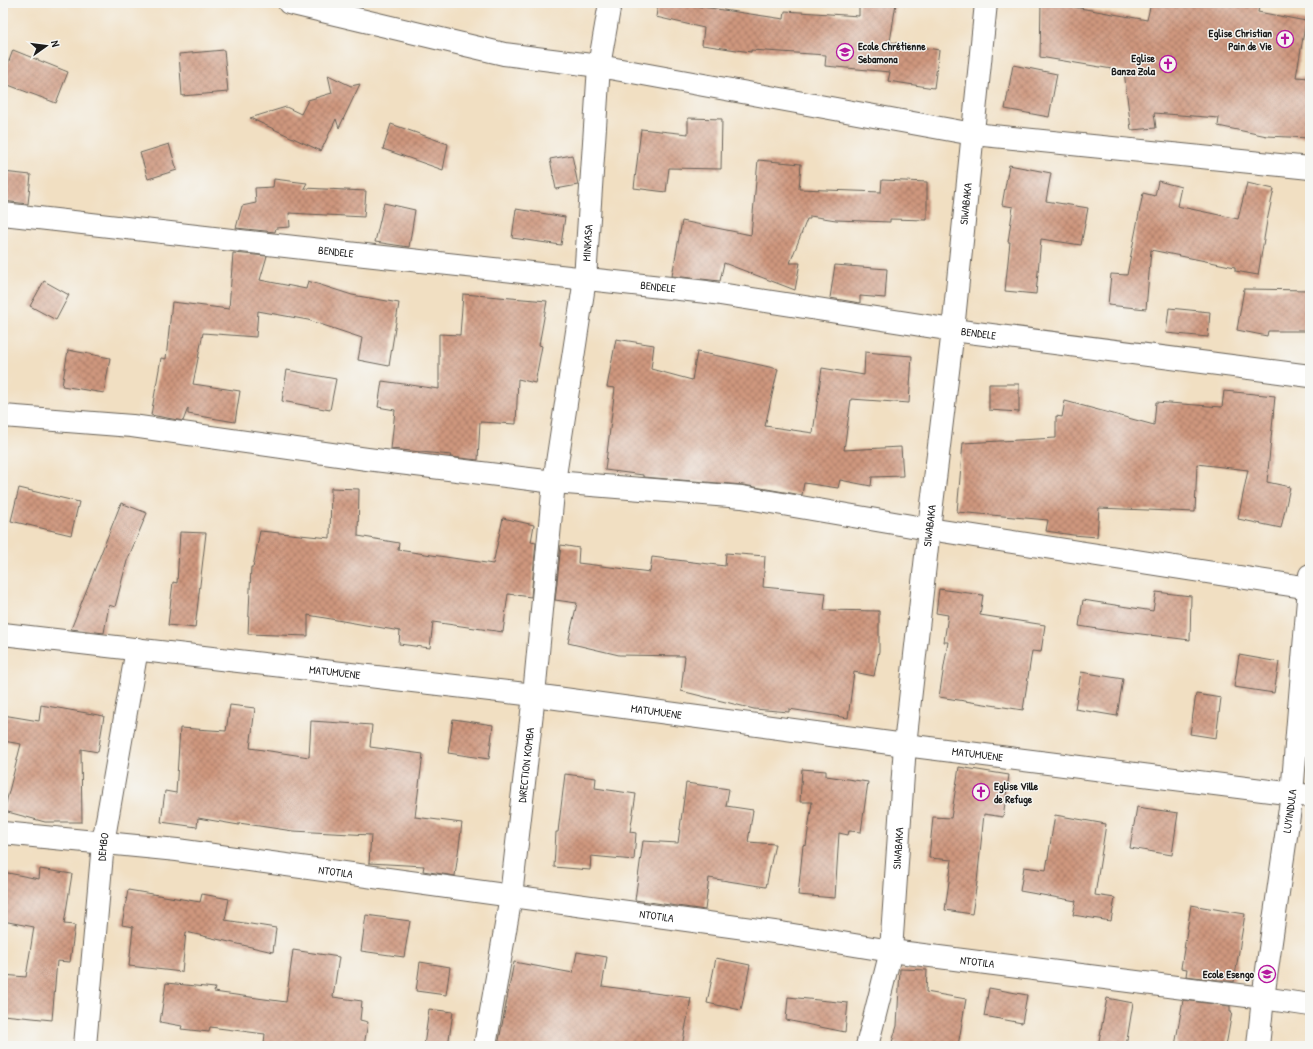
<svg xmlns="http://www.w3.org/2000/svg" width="1313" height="1049" viewBox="0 0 1313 1049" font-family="'Patrick Hand',sans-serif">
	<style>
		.building { fill: url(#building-cross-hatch) }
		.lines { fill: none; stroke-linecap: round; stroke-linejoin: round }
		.minor-casing { stroke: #676056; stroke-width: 24 }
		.minor { stroke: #fff; stroke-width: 22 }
		.labels { text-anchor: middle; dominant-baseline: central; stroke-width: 3; stroke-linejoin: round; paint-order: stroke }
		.poi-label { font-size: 11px; font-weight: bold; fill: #1c1c1c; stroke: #f6f6f2; text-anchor: end }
		.street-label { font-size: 11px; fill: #1c1c1c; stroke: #f6f6f2 }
	</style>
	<defs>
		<pattern id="building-cross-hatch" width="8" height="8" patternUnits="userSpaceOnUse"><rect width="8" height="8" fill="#cf977e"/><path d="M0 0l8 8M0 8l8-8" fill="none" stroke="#a77a66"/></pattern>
	</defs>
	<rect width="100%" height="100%" fill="#f6f6f2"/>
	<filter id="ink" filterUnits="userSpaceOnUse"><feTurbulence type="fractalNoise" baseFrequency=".025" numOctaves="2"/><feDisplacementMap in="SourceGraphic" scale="8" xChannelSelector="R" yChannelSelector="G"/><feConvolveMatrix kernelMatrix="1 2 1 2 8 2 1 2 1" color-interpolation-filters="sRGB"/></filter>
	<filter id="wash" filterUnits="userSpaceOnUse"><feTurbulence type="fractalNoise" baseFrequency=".012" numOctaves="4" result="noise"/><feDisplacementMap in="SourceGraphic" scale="16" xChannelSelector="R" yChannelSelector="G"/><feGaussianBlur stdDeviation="0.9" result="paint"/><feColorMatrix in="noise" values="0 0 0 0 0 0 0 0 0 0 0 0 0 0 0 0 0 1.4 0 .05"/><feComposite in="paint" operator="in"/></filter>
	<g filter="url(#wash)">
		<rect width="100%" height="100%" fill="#f1dfc2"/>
		<g id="blocks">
			<path class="building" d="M658 3H676L784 19 785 11 859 16V3H896L890 42 939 50 934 88 888 81 890 72 825 66 826 55 751 50V52L702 45 704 28 656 17Z
				M1041 3H1074V7L1147 20 1151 3H1260L1258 12 1306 21 1296 77 1310 78V138L1267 136 1218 126 1219 118 1154 113 1156 128 1131 130 1124 71 1040 57Z
				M13 50 68 72 56 103 3 83V77Z
				M224 50 228 92 182 96 179 54Z
				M1013 65 1057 74 1049 117 1005 109Z
				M328 75 351 86 360 84 339 128 336 119 321 151 250 118 286 107 301 114 308 100 332 93Z
				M688 118 722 119 721 169 669 168 666 192 634 188 641 129 688 134Z
				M391 124 448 144 443 170 383 149Z
				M169 144 177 170 148 179 140 153Z
				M572 155 578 185 556 189 550 159Z
				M758 160 801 164 799 189 881 192 882 180 927 182V220L890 219V222L836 220 810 216V219H807L790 263H800L795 290 724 263 720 281 672 276 682 221 751 235Z
				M1009 165 1051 173 1046 201 1088 208 1081 245 1041 239 1036 294 1005 291 1010 242H1008L1013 207 1002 205Z
				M3 172 31 175 28 204 3 201Z
				M274 179 307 183 304 188 366 191 364 217 289 213 290 227 276 228 275 232 236 228 242 206 256 203 255 188 273 187Z
				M1158 181 1181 187 1177 206 1238 219 1247 183 1274 189 1267 221 1258 275 1235 271V267L1151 250 1146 309 1108 305 1111 274 1127 275 1143 193 1155 196Z
				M384 203 415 210 409 247 375 242Z
				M516 209 565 217 561 245 512 238Z
				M233 253 267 256 260 280 306 289 308 281 352 295 399 303 389 366 358 360 362 338 308 320 258 311 256 337 203 333 193 384 240 391 235 422 188 414V408L183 421 151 415 161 358 166 359 172 302 229 309Z
				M835 265 887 269 885 298 860 296V303L830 298Z
				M44 281 69 295 56 320 30 306Z
				M1244 289 1310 290V331H1268L1267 336 1237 330Z
				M463 294 547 301 539 345 542 346 535 383 518 379 516 424 480 422 478 460 450 457 451 455 391 449 395 410 378 407 382 381 439 389V334L460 335Z
				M1169 308 1210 312 1208 337 1166 333Z
				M616 339 654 345 651 369 692 380 697 352 729 358 778 369 765 426 813 433 822 368 864 375 865 352 912 356 909 403 851 399 844 450 901 447 903 476 872 477 871 486 840 480 838 488 804 483 802 495 743 485 643 477V475L605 470 615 388 607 387Z
				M68 350 110 358 104 393 62 386Z
				M287 370 336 379 330 410 282 401Z
				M989 384H1019V412L989 410Z
				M1224 391 1275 396 1267 482 1290 487 1281 528 1238 519 1248 470 1197 464 1195 512 1099 508 1097 537 1073 535 1046 531 1048 520 957 512 963 443 1056 438V416L1062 417 1065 401 1154 425 1156 402 1222 407Z
				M19 488 79 502 71 535 11 521Z
				M331 488 359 489 358 536 399 543 398 550 493 564 503 518 534 525 531 542 536 543 531 597 508 594 503 632 433 622 430 648 399 644 400 631 308 615V636L248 634 251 567H253L260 531 330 538Z
				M121 503 147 513 127 561 115 607 109 605 104 633 71 629Z
				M180 532 206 533 195 628 168 625 173 582 177 583Z
				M561 545 579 548 578 563 650 572 652 557 725 566 726 553 765 556 763 587 826 593 824 610 879 611V651L874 676 854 672 848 718 789 709V712L754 709 681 691 685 656 619 655 568 643 577 603 555 600Z
				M939 589 983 595 980 615 1045 625 1041 652 1032 651 1023 710 939 697 948 642H944L948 615 936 613Z
				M1156 592 1191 596 1190 640 1117 631V632L1079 626 1083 600 1153 611Z
				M1239 655 1279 662 1274 693 1234 687Z
				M1081 672 1123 679 1117 716 1075 709Z
				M1196 694 1221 698 1216 738 1190 734Z
				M41 705 104 716 98 752 81 749 82 822H45L4 811 21 744 3 741V715L39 721Z
				M230 705 255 708 250 748 309 757 311 721 372 725 370 747 423 754 415 817 462 823 455 876 423 871 424 866 369 863 371 835 293 831 239 823V825L198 818 197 827 161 822 165 791 176 793 180 728 226 731Z
				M453 719 493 725 489 759 448 753Z
				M959 767 1009 775 1003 817 984 814 977 882 972 914 945 910 952 860 929 858 933 817 951 818Z
				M802 769 826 771V776L868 782 861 832 849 831 848 835 839 833 835 898 798 895 803 845 806 846 812 802H800Z
				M565 774 596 778 595 788 636 794 630 832 636 833 634 860 591 856 590 870 554 867 556 832H558Z
				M686 783 729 789 726 806 753 810 748 842 775 844 766 887 709 878 705 910 635 900 643 841 678 843Z
				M1137 807 1178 813 1172 855 1130 848Z
				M1055 815 1106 824 1095 895 1115 898 1111 921 1073 915 1076 901 1020 891 1024 867 1046 870Z
				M40 869 72 874 64 924 75 925 70 962 57 961 52 1020 3 1015V975L26 977 34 927 3 921V872L39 879Z
				M128 890 200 902 202 894 229 899 225 920 276 928 273 952 186 932 182 972 129 966 133 927 122 925Z
				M1191 905 1245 914 1234 982 1186 976 1187 969 1181 968Z
				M366 915 410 921 404 957 361 951Z
				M293 950 339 957 333 997 362 1001 360 1020 368 1022 364 1046H286L264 1043 265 1034 210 1027 209 1032 181 1029 182 1026 160 1022 166 983 215 988 214 992 286 1002Z
				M577 952 607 957 602 986 691 998 682 1046H498L514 962 573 973Z
				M716 958 750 965 741 1010 707 1003Z
				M420 962 450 967 446 995 416 991Z
				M900 969 927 970 926 992 966 999 958 1046H909L892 1042 897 1026Z
				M989 988 1027 995 1022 1023 984 1016Z
				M788 997 848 1003 845 1032 786 1020Z
				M1107 998 1133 1003 1126 1046H1098Z
				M1183 1000 1230 1006V1012H1232L1226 1046H1175Z
				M429 1009 453 1012 448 1046H424Z"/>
		</g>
	</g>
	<g filter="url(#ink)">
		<use href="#blocks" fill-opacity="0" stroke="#676056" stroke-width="1"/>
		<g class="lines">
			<g class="minor-casing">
				<g id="minor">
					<path d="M289 3 504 54 599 66 973 134 1310 168"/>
					<path id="s1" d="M3 214 365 255 707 292 953 330 1310 376"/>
					<path d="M3 416 132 426 367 459 554 482 742 497 929 529 1310 588"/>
					<path id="s2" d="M3 634 534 695 905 745 1310 796"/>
					<path id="s3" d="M3 833 177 850 781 933 891 951 1263 998 1310 1005"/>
					<path id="s4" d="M85 1046 103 843 137 649"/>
					<path id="s5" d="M485 1046 511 896 534 695 554 482 585 279 599 66 610 3"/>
					<path id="s6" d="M867 1046 891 951 905 745 929 529 953 330 986 3"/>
					<path id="s7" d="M1258 1046 1263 998 1292 794 1310 575"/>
				</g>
			</g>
			<use href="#minor" class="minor"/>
		</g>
	</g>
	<defs>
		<g id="church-ring" transform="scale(0.9)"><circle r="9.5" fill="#f6f6f2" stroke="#b5179e" stroke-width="1.5"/><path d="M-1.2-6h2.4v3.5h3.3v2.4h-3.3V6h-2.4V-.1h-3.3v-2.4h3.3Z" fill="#b5179e"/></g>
		<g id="school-ring" transform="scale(0.9)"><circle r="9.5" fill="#f6f6f2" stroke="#b5179e" stroke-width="1.5"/><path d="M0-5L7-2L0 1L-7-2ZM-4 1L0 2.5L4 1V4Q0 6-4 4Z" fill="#b5179e"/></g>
	</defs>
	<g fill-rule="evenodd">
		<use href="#church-ring" x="1285" y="39"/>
		<use href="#school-ring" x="845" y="52"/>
		<use href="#church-ring" x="1168" y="64"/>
		<use href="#church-ring" x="981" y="792"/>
		<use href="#school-ring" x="1267" y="974"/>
	</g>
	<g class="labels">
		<g class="poi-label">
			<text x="1272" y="33">Eglise Christian<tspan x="1272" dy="13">Pain de Vie</tspan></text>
			<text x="858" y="46" text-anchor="start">Ecole Chrétienne<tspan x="858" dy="13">Sebamona</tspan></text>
			<text x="1155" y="58">Eglise<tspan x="1155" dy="13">Banza Zola</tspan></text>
			<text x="994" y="786" text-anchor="start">Eglise Ville<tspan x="994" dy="13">de Refuge</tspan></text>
			<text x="1254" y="974">Ecole Esengo</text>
		</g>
		<g class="street-label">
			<text stroke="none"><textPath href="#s6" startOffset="849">SIWABAKA</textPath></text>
			<text stroke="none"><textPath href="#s5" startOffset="810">MINKASA</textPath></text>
			<text stroke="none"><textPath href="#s1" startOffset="335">BENDELE</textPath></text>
			<text stroke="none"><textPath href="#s1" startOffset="659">BENDELE</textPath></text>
			<text stroke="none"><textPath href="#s1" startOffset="983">BENDELE</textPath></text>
			<text stroke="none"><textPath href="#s6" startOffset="525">SIWABAKA</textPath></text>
			<text stroke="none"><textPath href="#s2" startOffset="334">MATUMUENE</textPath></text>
			<text stroke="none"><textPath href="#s2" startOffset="658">MATUMUENE</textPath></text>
			<text stroke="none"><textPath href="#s2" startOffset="982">MATUMUENE</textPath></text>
			<text stroke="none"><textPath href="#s5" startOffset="284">DIRECTION KOMBA</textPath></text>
			<text stroke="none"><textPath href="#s7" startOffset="237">LUYINDULA</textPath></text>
			<text stroke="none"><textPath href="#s4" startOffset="200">DEMBO</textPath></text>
			<text stroke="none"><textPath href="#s6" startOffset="201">SIWABAKA</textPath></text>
			<text stroke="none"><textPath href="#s3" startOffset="335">NTOTILA</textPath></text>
			<text stroke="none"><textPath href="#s3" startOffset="659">NTOTILA</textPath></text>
			<text stroke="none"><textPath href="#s3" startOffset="983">NTOTILA</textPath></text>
		</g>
	</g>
	<rect width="1313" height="1049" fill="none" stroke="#f6f6f2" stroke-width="16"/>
	<g transform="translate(46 46) rotate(76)" stroke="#f6f6f2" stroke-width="3" paint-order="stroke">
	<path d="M0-3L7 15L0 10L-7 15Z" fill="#1c1c1c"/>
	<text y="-6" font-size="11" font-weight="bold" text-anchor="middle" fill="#1c1c1c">N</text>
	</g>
</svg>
